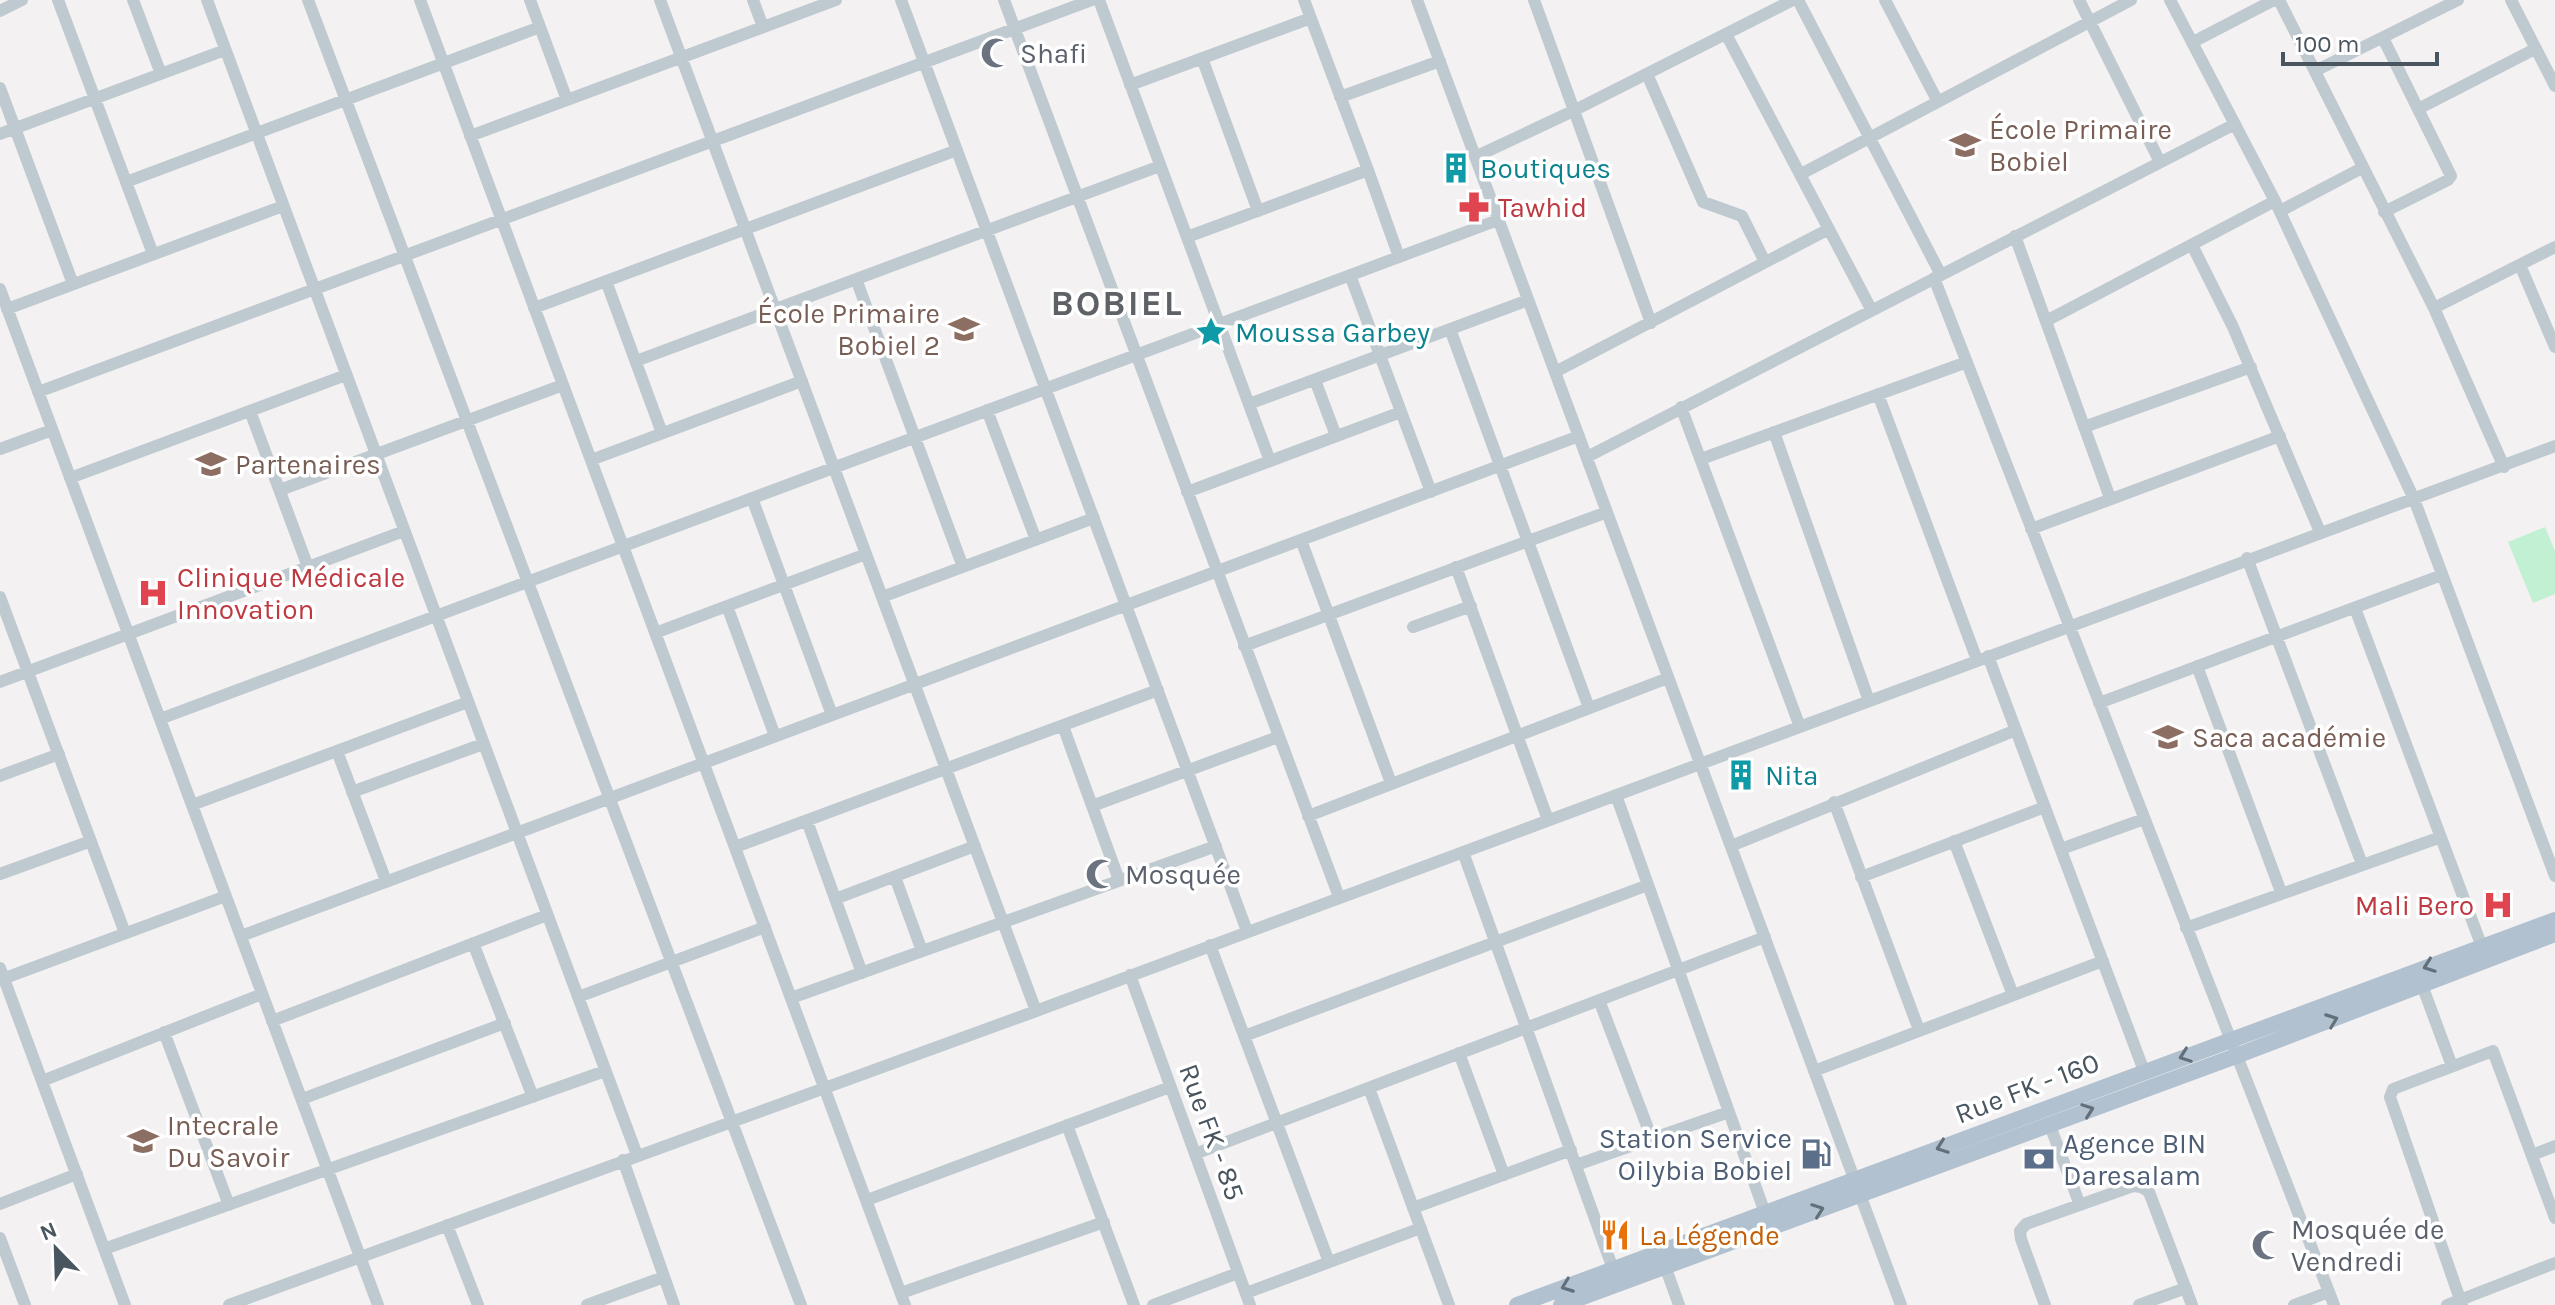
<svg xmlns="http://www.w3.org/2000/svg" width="2555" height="1305" viewBox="0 0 2555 1305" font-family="Karla,sans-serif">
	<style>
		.green { fill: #c1f0d3 }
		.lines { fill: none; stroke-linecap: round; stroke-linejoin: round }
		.minor { stroke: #bfc9d0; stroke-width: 12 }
		.major { stroke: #b1c1cf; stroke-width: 16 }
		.oneway { stroke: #63707b }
		.labels { text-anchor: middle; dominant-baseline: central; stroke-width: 7; stroke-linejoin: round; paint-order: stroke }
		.worship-label { font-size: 28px; fill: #5b616d; stroke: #fff; text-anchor: start }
		.education-label { font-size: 28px; fill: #785e54; stroke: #fff; text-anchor: start }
		.culture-label { font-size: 28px; fill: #0d838f; stroke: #fff; text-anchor: start }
		.health-label { font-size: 28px; fill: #be3a42; stroke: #fff; text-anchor: start }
		.street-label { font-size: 28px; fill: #49555f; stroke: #fff }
		.service-label { font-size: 28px; fill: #4e5e75; stroke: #fff; text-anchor: end }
		.food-label { font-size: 28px; fill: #c56008; stroke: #fff; text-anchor: start }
		.district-label { font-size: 36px; font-weight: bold; letter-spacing: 2px; fill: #5e6166; stroke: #fff }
	</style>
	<rect width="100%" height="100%" fill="#f3f1f1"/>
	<path class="green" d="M2545 527 2555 551V594L2533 603 2508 542Z"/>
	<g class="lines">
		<path class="minor" d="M58 0 153 254
			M133 0 161 74
			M207 0 637 1155
			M308 0 801 1305
			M420 0 905 1305
			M530 0 567 100
			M660 0 1036 1011
			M753 0 763 27
			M901 0 1247 931
			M1004 0 1339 897
			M1099 0 1270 461
			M1417 0 1901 1305
			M1534 0 1651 323
			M1798 0 1941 275
			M1885 0 1938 102
			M2079 0 2160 162
			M2170 0 2275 201 2414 499 2555 876
			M2279 0 2434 308 2504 467
			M2511 0 2555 86
			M0 11 22 0
			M1726 34 1871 309
			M2383 38 2451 176 2448 180 2384 212
			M2193 42 2274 0
			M1202 58 1258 211
			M2315 71 2458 0
			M1647 74 1703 202 1742 216 1765 262
			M1130 85 1311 18
			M0 88 73 284
			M1340 97 1440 61
			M2418 109 2535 49
			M0 134 225 50
			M470 136 836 0
			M1475 157 1573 111 1793 0
			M1368 170 1399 257
			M1801 174 2131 0
			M126 182 540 27
			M2280 211 2362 168
			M2015 236 2110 498
			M1187 237 1368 170 1304 0
			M2192 245 2233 327 2320 532
			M2520 265 2555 347
			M1350 275 1431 492
			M1934 278 2334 1305
			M856 279 963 567
			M606 281 662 433
			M0 289 378 1305
			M534 308 957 150
			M2434 308 2555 247
			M7 309 283 206
			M2046 321 2275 201
			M1450 329 1589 708
			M636 361 1160 166
			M1555 372 1829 229
			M1315 380 1336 436
			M38 392 1092 0
			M1878 394 1977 660
			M1249 404 1528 300
			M1681 407 1800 727
			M987 410 1036 540
			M250 411 308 567
			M2084 427 2251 367
			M1774 432 1869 701
			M0 449 52 430
			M1587 457 2235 124
			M1701 459 1967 362
			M591 460 802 381
			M70 478 346 375
			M280 490 563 385
			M1187 492 1401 412
			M752 498 832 715
			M2031 529 2280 436
			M1301 540 1391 783
			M2247 558 2362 864
			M1456 567 1548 820
			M0 597 125 933
			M882 597 1094 518
			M727 606 775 736
			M2355 608 2482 947
			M1413 627 1471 606
			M655 633 866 554
			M1244 646 1607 512
			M1988 656 2144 1071
			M2197 666 2281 892
			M0 682 404 531
			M2099 703 2442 575
			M160 719 1498 220
			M1063 726 1119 880
			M337 751 386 881
			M0 776 59 754
			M352 792 483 744
			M1616 795 1765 1213
			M1834 802 1919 1030
			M192 805 468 702
			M1092 806 1278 737
			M1308 816 1668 678
			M807 821 862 973
			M1954 841 2013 995
			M1731 846 2016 730
			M735 847 1158 690
			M2061 849 2144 819
			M1463 852 1613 1269
			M0 874 91 841
			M895 877 922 951
			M1861 877 2045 807
			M835 899 975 846
			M2186 928 2441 837
			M241 936 1579 436
			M473 943 533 1097
			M1210 945 1329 1262
			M0 968 125 1305
			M1130 975 1250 1305
			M0 980 226 896
			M2422 985 2452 1066
			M578 997 765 927
			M791 998 1216 846
			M1599 1000 1652 1139
			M272 1021 547 915
			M164 1032 229 1205
			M1244 1036 1648 885
			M1459 1053 1504 1175
			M1814 1071 2103 961
			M42 1081 262 994
			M1369 1088 1449 1305
			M302 1099 505 1023
			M2049 1123 2080 1205
			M1067 1125 1134 1305
			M1195 1154 1765 937
			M2532 1155 2555 1146
			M623 1160 674 1305
			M1576 1165 1729 1112
			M867 1200 1170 1087
			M0 1204 77 1174
			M1413 1208 1571 1150
			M447 1225 478 1305
			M0 1238 25 1305
			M104 1249 605 1071
			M1665 1266 1679 1305
			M901 1293 1104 1222
			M1246 1293 1421 1228
			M229 1305 1036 1011 2555 446
			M587 1305 664 1277
			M1153 1305 1238 1273
			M2045 1305 2021 1239 2020 1231 2026 1224 2133 1186 2141 1187 2149 1192 2192 1305
			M2139 1305 2186 1288
			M2294 1305 2329 1292
			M2447 1305 2555 1263
			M2462 1305 2390 1097 2393 1089 2493 1051 2555 1218"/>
		<path class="major" d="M1517 1305 2555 920
			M1561 1305 2236 1056 2555 934"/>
	</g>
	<defs><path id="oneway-chevron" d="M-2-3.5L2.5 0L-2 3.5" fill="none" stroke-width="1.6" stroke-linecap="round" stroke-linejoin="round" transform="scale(2)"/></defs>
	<g class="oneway">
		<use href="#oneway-chevron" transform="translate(2429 966) rotate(160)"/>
		<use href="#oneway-chevron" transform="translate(2332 1020) rotate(-21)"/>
		<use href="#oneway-chevron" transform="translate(2185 1056) rotate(160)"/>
		<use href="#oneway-chevron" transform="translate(2088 1110) rotate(-20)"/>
		<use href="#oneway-chevron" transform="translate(1942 1147) rotate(160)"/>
		<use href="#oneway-chevron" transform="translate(1818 1210) rotate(-20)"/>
		<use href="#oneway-chevron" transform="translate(1567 1286) rotate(159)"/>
	</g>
	<defs>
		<g id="mosque-bare" transform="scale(2.4)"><path d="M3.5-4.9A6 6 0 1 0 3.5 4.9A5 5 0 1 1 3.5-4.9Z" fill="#6b7280" stroke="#fff" stroke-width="2.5" paint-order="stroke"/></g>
		<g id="school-bare" transform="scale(2.4)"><path d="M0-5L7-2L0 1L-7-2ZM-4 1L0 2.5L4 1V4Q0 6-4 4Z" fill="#8d6e63" stroke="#fff" stroke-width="2.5" paint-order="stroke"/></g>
		<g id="building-bare" transform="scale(2.4)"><path d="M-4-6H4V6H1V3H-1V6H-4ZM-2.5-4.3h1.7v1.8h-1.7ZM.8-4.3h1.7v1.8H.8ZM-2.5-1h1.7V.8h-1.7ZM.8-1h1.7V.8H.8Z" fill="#0f9aa8" stroke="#fff" stroke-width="2.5" paint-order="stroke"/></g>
		<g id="pharmacy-bare" transform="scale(2.4)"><path d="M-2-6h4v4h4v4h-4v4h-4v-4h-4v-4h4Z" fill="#e0444e" stroke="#fff" stroke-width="2.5" paint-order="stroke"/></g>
		<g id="sight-bare" transform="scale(2.4)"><path d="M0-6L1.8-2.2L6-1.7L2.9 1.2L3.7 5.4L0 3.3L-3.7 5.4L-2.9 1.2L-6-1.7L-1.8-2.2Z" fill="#0f9aa8" stroke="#fff" stroke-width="2.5" paint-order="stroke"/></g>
		<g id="hospital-bare" transform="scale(2.4)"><path d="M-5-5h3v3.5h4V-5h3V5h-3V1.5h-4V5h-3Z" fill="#e0444e" stroke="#fff" stroke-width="2.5" paint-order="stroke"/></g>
		<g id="fuel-bare" transform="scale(2.4)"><path d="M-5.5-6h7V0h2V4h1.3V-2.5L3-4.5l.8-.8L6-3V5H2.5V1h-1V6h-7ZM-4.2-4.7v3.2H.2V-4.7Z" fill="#5c6f8a" stroke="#fff" stroke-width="2.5" paint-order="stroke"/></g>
		<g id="bank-bare" transform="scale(2.4)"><path d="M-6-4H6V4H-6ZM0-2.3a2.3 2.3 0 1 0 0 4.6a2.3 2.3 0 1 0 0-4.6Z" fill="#5c6f8a" stroke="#fff" stroke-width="2.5" paint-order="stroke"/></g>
		<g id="restaurant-bare" transform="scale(2.4)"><path d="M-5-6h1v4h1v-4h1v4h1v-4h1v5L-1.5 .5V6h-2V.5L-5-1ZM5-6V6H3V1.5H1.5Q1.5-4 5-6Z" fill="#e8710a" stroke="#fff" stroke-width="2.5" paint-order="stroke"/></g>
	</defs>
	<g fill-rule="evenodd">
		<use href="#mosque-bare" x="996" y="53"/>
		<use href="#school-bare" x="1965" y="145"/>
		<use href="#building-bare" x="1456" y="168"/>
		<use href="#pharmacy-bare" x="1474" y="207"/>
		<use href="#school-bare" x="964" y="329"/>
		<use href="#sight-bare" x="1211" y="332"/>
		<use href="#school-bare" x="211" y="464"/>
		<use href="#hospital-bare" x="153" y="593"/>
		<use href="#school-bare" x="2168" y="737"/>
		<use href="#building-bare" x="1741" y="775"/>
		<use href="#mosque-bare" x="1101" y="874"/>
		<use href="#hospital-bare" x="2498" y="905"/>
		<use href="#school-bare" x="143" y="1141"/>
		<use href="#fuel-bare" x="1816" y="1154"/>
		<use href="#bank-bare" x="2039" y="1159"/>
		<use href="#restaurant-bare" x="1615" y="1235"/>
		<use href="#mosque-bare" x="2267" y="1245"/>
	</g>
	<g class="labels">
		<g class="worship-label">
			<text x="1020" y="53">Shafi</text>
			<text x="1125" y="874">Mosquée</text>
			<text x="2291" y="1229">Mosquée de<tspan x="2291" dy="32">Vendredi</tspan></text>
		</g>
		<g class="education-label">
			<text x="1989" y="129">École Primaire<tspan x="1989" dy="32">Bobiel</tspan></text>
			<text x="940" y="313" text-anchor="end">École Primaire<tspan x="940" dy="32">Bobiel 2</tspan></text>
			<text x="235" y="464">Partenaires</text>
			<text x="2192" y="737">Saca académie</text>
			<text x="167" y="1125">Intecrale<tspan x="167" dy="32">Du Savoir</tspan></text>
		</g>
		<g class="culture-label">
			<text x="1480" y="168">Boutiques</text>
			<text x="1235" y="332">Moussa Garbey</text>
			<text x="1765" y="775">Nita</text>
		</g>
		<g class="health-label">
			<text x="1498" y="207">Tawhid</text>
			<text x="177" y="577">Clinique Médicale<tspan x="177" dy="32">Innovation</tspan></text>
			<text x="2474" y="905" text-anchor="end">Mali Bero</text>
		</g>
		<g class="street-label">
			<text transform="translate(2027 1088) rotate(-21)">Rue FK - 160</text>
			<text transform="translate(1212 1132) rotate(70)">Rue FK - 85</text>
		</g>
		<g class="service-label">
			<text x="1792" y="1138">Station Service<tspan x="1792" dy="32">Oilybia Bobiel</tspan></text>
			<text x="2063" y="1143" text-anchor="start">Agence BIN<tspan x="2063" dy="32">Daresalam</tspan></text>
		</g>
		<g class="food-label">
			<text x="1639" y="1235">La Légende</text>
		</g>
		<g class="district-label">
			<text x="1117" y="303">BOBIEL</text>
		</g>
	</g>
	<g transform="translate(56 1249) rotate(337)" stroke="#ffffff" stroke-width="6" paint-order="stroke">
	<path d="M0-6L14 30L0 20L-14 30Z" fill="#49555f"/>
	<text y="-12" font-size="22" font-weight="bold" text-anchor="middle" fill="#49555f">N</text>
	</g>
	<path d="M2283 52v12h154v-12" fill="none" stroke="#49555f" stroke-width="4"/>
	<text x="2295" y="52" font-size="24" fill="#49555f" stroke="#ffffff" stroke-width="6" paint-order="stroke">100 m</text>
</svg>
